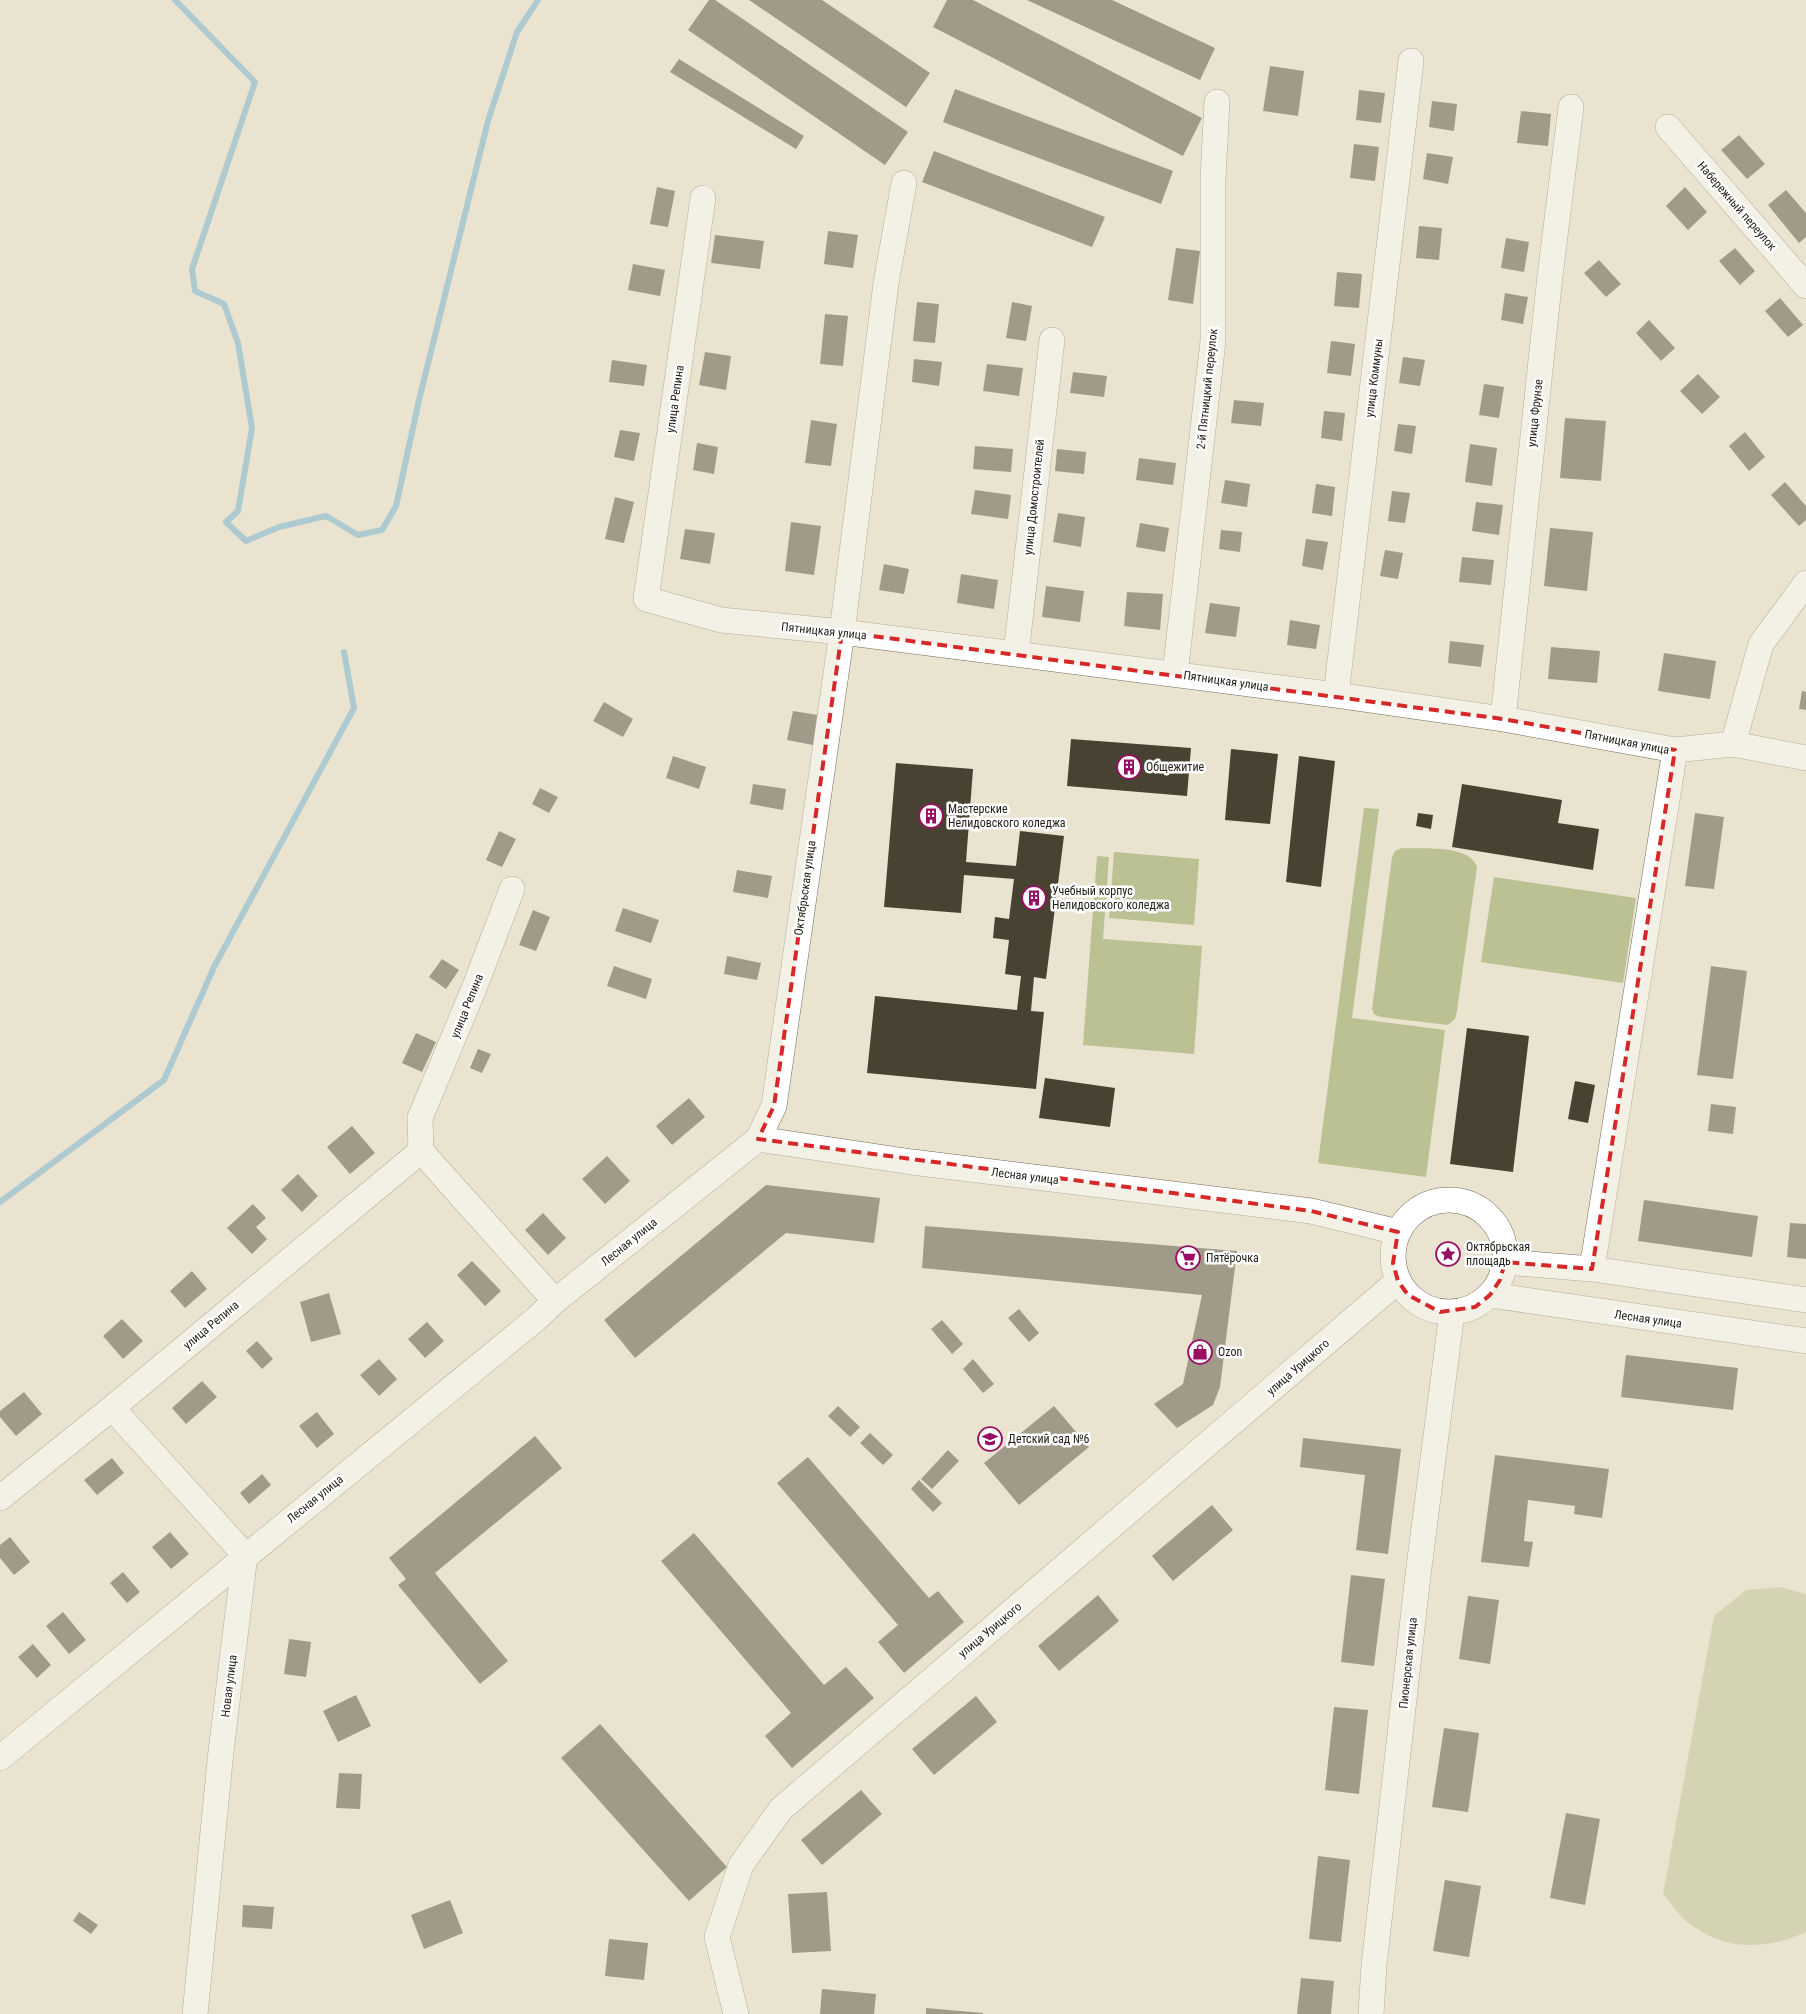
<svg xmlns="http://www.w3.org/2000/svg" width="1806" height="2014" viewBox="0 0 1806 2014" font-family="'Roboto Condensed',sans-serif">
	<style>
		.green { fill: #bbc193 }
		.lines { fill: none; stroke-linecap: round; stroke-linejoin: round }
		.stream { stroke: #64aad1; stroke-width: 6 }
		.building { fill: #484232 }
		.minor-casing { stroke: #726b5a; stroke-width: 26 }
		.minor { stroke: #fff; stroke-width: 25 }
		.marked { fill: none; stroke: #d62828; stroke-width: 4; stroke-dasharray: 10 6; stroke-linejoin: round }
		.labels { text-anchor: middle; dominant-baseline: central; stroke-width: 5; stroke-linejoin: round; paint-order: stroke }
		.street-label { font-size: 12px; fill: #201d16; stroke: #fff }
		.poi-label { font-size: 12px; fill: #201d16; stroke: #fff; text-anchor: start }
	</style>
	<rect width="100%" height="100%" fill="#eae3cf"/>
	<path class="green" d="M1364 808 1379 809 1352 1018 1445 1030 1426 1177 1318 1163Z
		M1402 848C1423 849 1470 844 1477 867L1457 1011 1455 1019 1448 1025 1380 1017 1374 1014 1372 1009 1392 857 1395 851Z
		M1114 852 1199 859 1194 925 1109 918Z
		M1097 856 1109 857 1103 939 1202 946 1194 1054 1083 1045Z
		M1494 877 1636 898 1623 983 1481 962Z
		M1780 1587 1806 1594V1932C1764 1951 1723 1951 1686 1921 1677 1914 1671 1902 1663 1894L1714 1616 1746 1590Z"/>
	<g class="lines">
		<path class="stream" d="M175 0 255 82 192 269 195 291 224 304 238 343 252 428 238 511 226 522 246 541 279 527 326 516 358 535 382 530 396 506 419 400 488 121 517 32 538 0
			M0 1202 164 1080 214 967 354 708 344 652"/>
	</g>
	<path class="building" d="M709 0H715L908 132 885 165 688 30Z
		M749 0H822L930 73 906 107Z
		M947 0H973L1202 118 1183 156 933 27Z
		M1027 0H1112L1215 48 1200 80Z
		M679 59 804 136 796 149 670 72Z
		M1270 66 1304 71 1298 116 1263 111Z
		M955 89 1173 171 1161 204 943 122Z
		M1359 90 1385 93 1381 123 1356 120Z
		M1432 101 1457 104 1454 131 1429 127Z
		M1521 111 1551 114 1548 146 1517 143Z
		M1739 135 1765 164 1747 179 1721 150Z
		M1354 144 1379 147 1375 181 1350 178Z
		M934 151 1105 217 1092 247 922 182Z
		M1427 153 1453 157 1448 184 1423 179Z
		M657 187 675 191 668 227 650 224Z
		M1685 187 1707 212 1688 230 1666 206Z
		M1786 190 1806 213V237L1799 243 1768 205Z
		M1419 226 1442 228 1439 260 1416 258Z
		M828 231 858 235 853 268 824 264Z
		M715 235 764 241 760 269 711 263Z
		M1506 238 1529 242 1524 272 1501 268Z
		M1176 248 1200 251 1193 304 1168 300Z
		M1735 248 1755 271 1740 285 1719 261Z
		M1599 260 1621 284 1606 297 1584 273Z
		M633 264 665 270 660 296 628 290Z
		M1337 272 1362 274 1359 308 1334 306Z
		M1505 293 1528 297 1523 324 1501 320Z
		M1780 298 1803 325 1788 337 1765 311Z
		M917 302 939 304 935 343 913 341Z
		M1012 302 1032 306 1026 341 1006 338Z
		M825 314 848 316 843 366 820 364Z
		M1649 320 1675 348 1661 361 1636 333Z
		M1331 341 1355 344 1351 376 1327 373Z
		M705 352 731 356 726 390 699 385Z
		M1403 357 1425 360 1420 386 1399 383Z
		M914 359 942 362 939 386 912 382Z
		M612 360 647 365 644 386 609 382Z
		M987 364 1023 368 1019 396 983 391Z
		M1073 372 1107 376 1104 397 1070 393Z
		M1698 374 1720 397 1702 414 1680 391Z
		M1484 384 1504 387 1499 418 1479 415Z
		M1234 400 1264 403 1261 426 1231 423Z
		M1324 411 1345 413 1342 441 1321 438Z
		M1565 418 1606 421 1601 481 1560 478Z
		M811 420 837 424 831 466 805 463Z
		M1398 424 1416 426 1412 454 1394 451Z
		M620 430 640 433 634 461 614 457Z
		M1745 432 1765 457 1749 471 1729 446Z
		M697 443 718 447 714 474 693 470Z
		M1470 444 1497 448 1492 486 1465 482Z
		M975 446 1013 449 1011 472 973 469Z
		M1057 449 1086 452 1084 474 1055 471Z
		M1139 458 1176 463 1173 485 1136 480Z
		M1225 480 1250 484 1247 507 1221 503Z
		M1785 482 1806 506V520L1799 526 1771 495Z
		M1316 484 1335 487 1332 516 1312 513Z
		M975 490 1011 495 1008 519 971 514Z
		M1392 491 1410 493 1405 523 1388 521Z
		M615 497 634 502 624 543 605 539Z
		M1476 502 1503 505 1499 535 1472 531Z
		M1058 513 1085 517 1081 547 1053 542Z
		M791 522 821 526 814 575 785 571Z
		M1140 523 1169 528 1165 552 1136 547Z
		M1550 528 1593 532 1587 591 1544 586Z
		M685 529 715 533 710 564 680 559Z
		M1221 530 1242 532 1240 552 1219 549Z
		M1306 539 1328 542 1323 570 1302 566Z
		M1385 550 1403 553 1398 579 1380 576Z
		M1462 557 1494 560 1491 585 1459 582Z
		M884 564 909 569 904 594 879 590Z
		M961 574 998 580 994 609 957 603Z
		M1046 586 1084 591 1080 622 1042 617Z
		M1127 592 1163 594 1160 630 1124 626Z
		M1210 603 1240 607 1236 637 1205 633Z
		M1290 620 1320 625 1316 649 1287 645Z
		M1450 641 1484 645 1481 667 1448 663Z
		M1551 647 1600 651 1597 683 1548 679Z
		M1664 653 1716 661 1710 699 1658 691Z
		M1802 691 1806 692V710L1799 709Z
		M604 702 633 719 623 737 593 721Z
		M793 711 818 715 813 745 787 740Z
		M1071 739 1191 748 1187 796 1067 786Z
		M1231 749 1278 754 1270 824 1225 820Z
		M673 756 706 767 699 789 666 778Z
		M1299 756 1335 761 1321 887 1286 882Z
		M896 763 973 769 966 862 1016 866 1020 831 1064 836 1046 979 1034 977 1031 1011 1044 1012 1036 1089 867 1073 875 996 1017 1010 1021 976 1005 974 1009 940 993 938 995 917 1009 919 1014 879 964 875 961 913 884 907Z
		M753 784 786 789 783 810 750 804Z
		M1462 784 1562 800 1558 823 1599 829 1593 870 1452 847Z
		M540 788 558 797 549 813 532 804Z
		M1418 813 1433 815 1431 829 1416 826Z
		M1695 813 1724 817 1714 889 1685 886Z
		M499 831 516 839 502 867 486 860Z
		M737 870 772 876 768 898 733 892Z
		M623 908 659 920 651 943 615 931Z
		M533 910 550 917 536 951 519 945Z
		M727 956 761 963 757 980 724 974Z
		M442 959 459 970 446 989 429 977Z
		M614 966 652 979 646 999 607 986Z
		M1711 966 1747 971 1733 1079 1697 1075Z
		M1467 1028 1529 1036 1513 1172 1450 1164Z
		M416 1033 436 1042 422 1072 402 1063Z
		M478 1049 491 1054 482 1073 470 1068Z
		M1045 1078 1115 1088 1110 1127 1039 1118Z
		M1575 1081 1595 1085 1588 1123 1568 1119Z
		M689 1098 705 1117 672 1145 656 1126Z
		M1711 1104 1736 1107 1733 1134 1708 1131Z
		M352 1126 375 1153 350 1174 327 1147Z
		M607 1156 630 1181 605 1204 582 1179Z
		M298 1174 318 1196 302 1212 281 1190Z
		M766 1185 880 1198 874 1243 786 1233 635 1358 604 1320Z
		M1644 1200 1758 1216 1752 1257 1638 1241Z
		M253 1204 266 1218 256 1227 267 1239 252 1254 227 1228Z
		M543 1213 566 1238 548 1255 525 1230Z
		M1790 1223 1806 1224V1259L1787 1257Z
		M925 1226 1237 1251 1220 1387 1213 1405 1177 1428 1154 1404 1183 1384 1202 1295 922 1268Z
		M472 1261 501 1291 485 1306 457 1275Z
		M192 1271 207 1289 185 1308 170 1291Z
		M329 1293 341 1334 311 1342 300 1302Z
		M1019 1309 1039 1333 1029 1342 1008 1318Z
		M122 1319 143 1341 123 1359 103 1336Z
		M942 1320 963 1344 952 1354 931 1329Z
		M427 1322 444 1341 425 1358 408 1339Z
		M257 1341 273 1359 262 1369 246 1351Z
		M1626 1355 1738 1368 1733 1410 1621 1397Z
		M379 1359 397 1379 379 1396 360 1375Z
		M973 1359 994 1384 983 1393 963 1369Z
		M202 1381 217 1397 186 1424 172 1408Z
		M24 1392 42 1414 16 1436 0 1417V1411Z
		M838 1406 860 1427 850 1437 828 1416Z
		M1054 1406 1089 1447 1019 1505 984 1463Z
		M317 1412 334 1434 317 1448 299 1426Z
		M870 1433 893 1455 883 1465 860 1443Z
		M535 1436 562 1468 435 1573 508 1661 480 1684 398 1585 406 1579 389 1558Z
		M1303 1438 1401 1449 1388 1554 1356 1550 1365 1475 1300 1467Z
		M948 1450 959 1461 932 1489 921 1479Z
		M1495 1455 1609 1469 1602 1518 1574 1514 1575 1506 1528 1500 1524 1541 1533 1542 1529 1567 1481 1562Z
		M808 1457 929 1598 938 1591 964 1622 904 1673 878 1642 898 1625 777 1483Z
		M112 1458 124 1473 97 1495 84 1480Z
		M262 1474 271 1485 249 1504 240 1493Z
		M919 1480 942 1503 933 1512 911 1489Z
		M1212 1505 1233 1530 1173 1581 1152 1556Z
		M170 1532 189 1554 171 1569 152 1547Z
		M694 1533 824 1685 846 1667 874 1698 792 1768 765 1736 791 1713 661 1561Z
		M10 1537 30 1562 14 1575 0 1558V1545Z
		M123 1572 140 1592 127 1603 110 1583Z
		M1351 1575 1385 1579 1374 1666 1341 1662Z
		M1098 1595 1119 1621 1059 1671 1038 1646Z
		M1468 1596 1499 1600 1490 1664 1459 1659Z
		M63 1612 86 1640 69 1654 46 1626Z
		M289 1639 311 1642 306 1677 284 1674Z
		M33 1644 51 1665 37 1678 18 1657Z
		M356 1695 371 1726 338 1742 323 1711Z
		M976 1696 997 1722 934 1775 912 1749Z
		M1334 1707 1368 1710 1359 1794 1325 1790Z
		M600 1724 727 1867 689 1901 561 1758Z
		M1444 1728 1479 1733 1468 1812 1432 1807Z
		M339 1773 362 1774 360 1809 336 1808Z
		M861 1790 882 1814 822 1865 801 1840Z
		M1566 1813 1600 1819 1585 1905 1550 1898Z
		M1318 1856 1350 1860 1341 1942 1309 1939Z
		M1445 1880 1481 1886 1469 1957 1433 1951Z
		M827 1892 831 1951 792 1953 788 1894Z
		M450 1900 463 1933 424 1949 411 1915Z
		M243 1905 274 1907 272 1929 242 1927Z
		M79 1912 98 1925 91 1934 73 1921Z
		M609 1939 648 1943 644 1980 605 1976Z
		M1301 1978 1334 1981 1331 2014H1297Z
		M822 1989 876 1994 874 2014H820Z
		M926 2008 983 2013V2014H926Z"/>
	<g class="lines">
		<g class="minor-casing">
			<path id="minor" d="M1668 127 1806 286
				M703 198 646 599 721 620 842 632 1336 695 1503 719 1675 750 1733 744 1806 758
				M1016 654 1052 340
				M1175 674 1213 341V178L1217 102
				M1336 695 1411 61
				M1503 719 1550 276 1571 107
				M1733 744 1761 644 1806 583
				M758 1139 912 1162 1311 1211 1398 1232
				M421 1151 420 1118 475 986 512 889
				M1393 1256a56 56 0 1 1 112 0a56 56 0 1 1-112 0Z
				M1505 1262 1592 1269 1806 1300
				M1592 1269 1675 750
				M1490 1295 1806 1341
				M112 1408 245 1555 221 1751 195 2014
				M0 1498 112 1408 421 1151 555 1301
				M0 1758 536 1319 555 1301 758 1139 774 1106 842 632 886 283 904 183
				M736 2014 717 1937 741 1865 781 1809 1398 1281
				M1371 2014 1374 1965 1418 1575 1452 1312"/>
		</g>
		<use href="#minor" class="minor"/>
	</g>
	<path d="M0 0H1806V2014H0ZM842 632 1503 719 1675 750 1592 1269 1505 1262 1500 1280 1490 1295 1475 1307 1440 1312 1408 1295 1398 1281 1393 1263 1398 1232 1311 1211 758 1139 774 1106Z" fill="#eae3cf" fill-opacity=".55" fill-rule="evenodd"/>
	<path class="marked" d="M842 632 1503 719 1675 750 1592 1269 1505 1262 1500 1280 1490 1295 1475 1307 1440 1312 1408 1295 1398 1281 1393 1263 1398 1232 1311 1211 758 1139 774 1106Z"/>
	<defs>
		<g id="building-ring" transform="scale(1.25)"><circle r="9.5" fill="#fff" stroke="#980e63" stroke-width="1.5"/><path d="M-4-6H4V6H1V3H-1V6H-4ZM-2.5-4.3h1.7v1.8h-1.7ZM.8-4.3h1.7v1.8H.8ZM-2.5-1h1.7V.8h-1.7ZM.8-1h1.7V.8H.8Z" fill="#980e63"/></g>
		<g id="sight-ring" transform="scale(1.25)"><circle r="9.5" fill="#fff" stroke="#980e63" stroke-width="1.5"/><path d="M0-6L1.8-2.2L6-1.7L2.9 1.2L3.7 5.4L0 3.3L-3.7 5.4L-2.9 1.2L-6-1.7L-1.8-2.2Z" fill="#980e63"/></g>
		<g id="supermarket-ring" transform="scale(1.25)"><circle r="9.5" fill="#fff" stroke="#980e63" stroke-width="1.5"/><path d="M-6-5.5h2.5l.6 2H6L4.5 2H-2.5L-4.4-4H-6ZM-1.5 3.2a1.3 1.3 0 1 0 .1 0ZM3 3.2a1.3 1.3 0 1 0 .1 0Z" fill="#980e63"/></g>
		<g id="shop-ring" transform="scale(1.25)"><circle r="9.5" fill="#fff" stroke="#980e63" stroke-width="1.5"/><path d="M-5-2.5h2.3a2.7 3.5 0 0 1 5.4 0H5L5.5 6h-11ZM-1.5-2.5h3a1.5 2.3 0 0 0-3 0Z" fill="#980e63"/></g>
		<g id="school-ring" transform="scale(1.25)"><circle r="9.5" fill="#fff" stroke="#980e63" stroke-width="1.5"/><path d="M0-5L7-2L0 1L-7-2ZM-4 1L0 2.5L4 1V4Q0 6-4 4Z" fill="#980e63"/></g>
	</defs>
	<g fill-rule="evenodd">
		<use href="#building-ring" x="1129" y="767"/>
		<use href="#building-ring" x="931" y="816"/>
		<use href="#building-ring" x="1034" y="898"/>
		<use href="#sight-ring" x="1448" y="1254"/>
		<use href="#supermarket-ring" x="1188" y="1258"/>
		<use href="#shop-ring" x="1200" y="1352"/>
		<use href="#school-ring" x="990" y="1439"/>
	</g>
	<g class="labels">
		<g class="street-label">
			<text transform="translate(1737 206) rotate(49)">Набережный переулок</text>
			<text transform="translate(1374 378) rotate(-83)">улица Коммуны</text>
			<text transform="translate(1207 389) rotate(-84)">2-й Пятницкий переулок</text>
			<text transform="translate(675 399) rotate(-82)">улица Репина</text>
			<text transform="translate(1535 413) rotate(-84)">улица Фрунзе</text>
			<text transform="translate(1034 497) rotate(-84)">улица Домостроителей</text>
			<text transform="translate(824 631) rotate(6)">Пятницкая улица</text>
			<text transform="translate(1226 681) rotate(8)">Пятницкая улица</text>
			<text transform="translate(1627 742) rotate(11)">Пятницкая улица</text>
			<text transform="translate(805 888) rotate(-82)">Октябрьская улица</text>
			<text transform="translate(467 1006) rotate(-68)">улица Репина</text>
			<text transform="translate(1025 1176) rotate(7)">Лесная улица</text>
			<text transform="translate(629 1242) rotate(-39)">Лесная улица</text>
			<text transform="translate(1648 1319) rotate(8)">Лесная улица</text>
			<text transform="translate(211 1325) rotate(-40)">улица Репина</text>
			<text transform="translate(1298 1367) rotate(-41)">улица Урицкого</text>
			<text transform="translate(315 1499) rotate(-39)">Лесная улица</text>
			<text transform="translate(990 1630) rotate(-40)">улица Урицкого</text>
			<text transform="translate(1408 1663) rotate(-84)">Пионерская улица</text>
			<text transform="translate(229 1686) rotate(-83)">Новая улица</text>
		</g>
		<g class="poi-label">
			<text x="1146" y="767">Общежитие</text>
			<text x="948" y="809">Мастерские<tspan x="948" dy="14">Нелидовского коледжа</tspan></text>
			<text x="1052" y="891">Учебный корпус<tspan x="1052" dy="14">Нелидовского коледжа</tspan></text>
			<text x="1466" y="1247">Октябрьская<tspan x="1466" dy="14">площадь</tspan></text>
			<text x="1206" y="1258">Пятёрочка</text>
			<text x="1218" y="1352">Ozon</text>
			<text x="1008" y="1439">Детский сад №6</text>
		</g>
	</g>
</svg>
